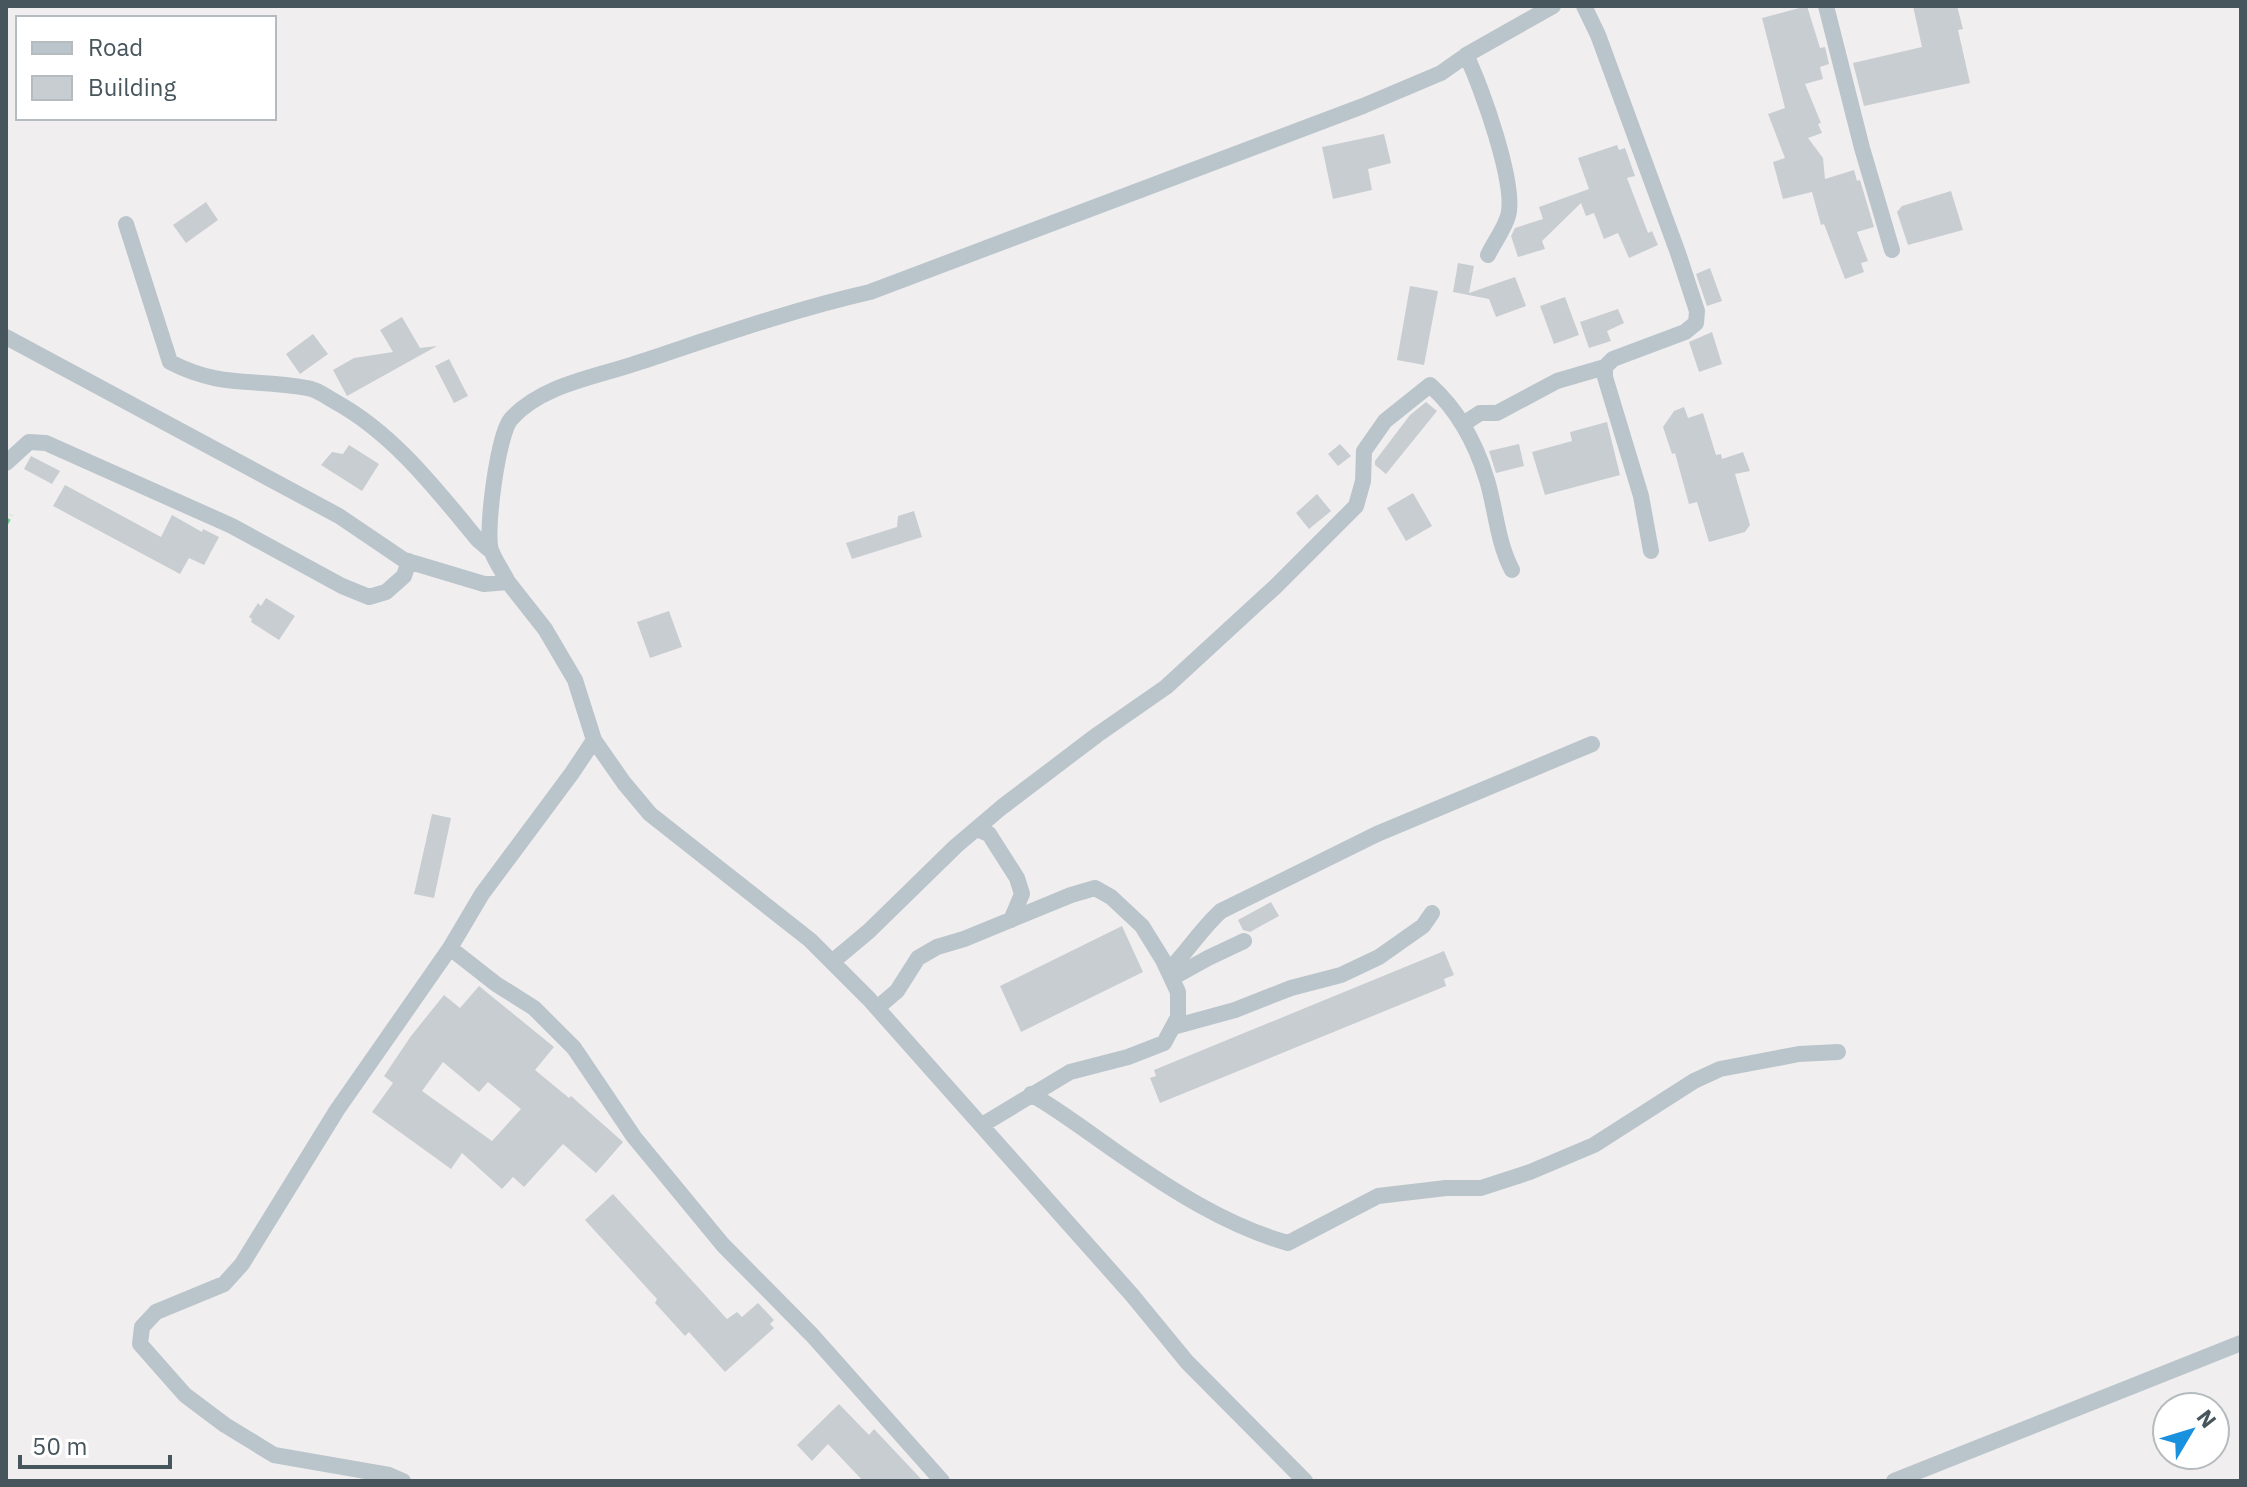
<svg xmlns="http://www.w3.org/2000/svg" width="2247" height="1487" viewBox="0 0 2247 1487" font-family="'IBM Plex Sans',sans-serif">
	<style>
		.building { fill: #c8cdd1; fill-rule: evenodd }
		.lines { fill: none; stroke-linecap: round; stroke-linejoin: round }
		.path { stroke: #75cc93; stroke-width: 4; stroke-dasharray: 6 4; stroke-linecap: butt }
		.minor { stroke: #bac5cb; stroke-width: 16 }
	</style>
	<rect width="100%" height="100%" fill="#f1eeef"/>
	<path class="building" d="M1807 6 1820 48 1825 47 1829 64 1820 67 1823 79 1805 84 1821 123 1818 124 1822 133 1808 138 1823 158 1825 179 1854 170 1857 181 1860 180 1874 227 1857 232 1868 261 1861 263 1864 272 1845 279 1824 224 1821 225 1812 192 1783 199 1773 162 1785 158 1768 114 1785 108 1762 18Z
		M1913 6H1957L1963 29 1958 30 1970 83 1864 106 1853 63 1922 47Z
		M1384 134 1391 163 1368 169 1372 190 1333 199 1322 147Z
		M1617 145 1619 150 1625 148 1635 176 1627 178 1648 233 1652 231 1658 245 1629 258 1618 233 1604 239 1594 213 1586 216 1581 203 1542 241 1545 249 1518 257 1511 236 1515 228 1543 219 1539 207 1589 189 1578 158Z
		M1951 191 1963 230 1908 245 1897 212 1902 206Z
		M206 202 218 220 186 243 173 225Z
		M1458 263 1474 266 1469 293 1515 277 1526 306 1496 317 1489 299 1453 292Z
		M1710 268 1722 301 1707 306 1696 274Z
		M1410 286 1438 291 1424 365 1397 360Z
		M1565 297 1579 335 1554 344 1540 306Z
		M1618 309 1624 323 1607 331 1611 341 1589 348 1580 322Z
		M402 317 420 348 437 346 347 396 333 370 354 358 393 352 380 330Z
		M1712 332 1722 364 1699 372 1689 342Z
		M313 334 328 354 300 374 286 354Z
		M449 359 468 396 454 403 435 366Z
		M1426 402 1437 411 1386 474 1375 465V461L1410 415Z
		M1684 407 1688 418 1703 413 1716 455 1721 454 1722 459 1743 452 1750 471 1735 474 1750 525 1745 532 1709 542 1697 502 1689 504 1675 453 1672 454 1663 427 1674 411Z
		M1607 422 1620 475 1545 495 1532 452 1572 441 1570 432Z
		M1340 444 1351 456 1338 466 1328 454Z
		M1519 444 1524 466 1496 473 1489 451Z
		M349 445 379 464 362 491 321 465 332 452 343 454Z
		M31 456 60 471 52 484 24 469Z
		M65 485 161 537 172 515 202 532 203 529 219 537 204 565 189 558 180 574 53 506Z
		M1413 493 1432 526 1406 541 1387 508Z
		M1317 494 1331 511 1309 529 1296 513Z
		M914 511 922 537 852 559 846 543 897 527 898 516Z
		M266 598 295 616 279 640 251 622 252 619 249 617 258 603 261 606Z
		M669 611 682 647 650 658 637 622Z
		M432 814 451 818 434 898 414 894Z
		M1271 902 1279 916 1250 932 1243 930 1238 920Z
		M1122 926 1143 972 1021 1032 1000 986Z
		M1444 951 1454 975 1444 979 1446 986 1160 1103 1150 1078 1156 1076 1154 1070Z
		M479 986 554 1047 535 1070 569 1098 571 1096 623 1142 596 1173 563 1144 524 1187 513 1177 502 1189 462 1153 451 1169 372 1112 393 1083 384 1076 411 1036 444 995 460 1008ZM443 1062 479 1092 488 1082 521 1109 492 1141 422 1091Z
		M613 1194 727 1319 737 1312 742 1317 758 1303 774 1320 770 1324 774 1328 725 1372 689 1332 685 1336 655 1303 657 1299 585 1220Z
		M839 1404 869 1435 874 1429 923 1481H863L828 1444 812 1461 797 1445Z"/>
	<g class="lines">
		<path class="path" d="M6 524 11 515"/>
		<path class="minor" d="M1826 6 1862 148 1892 250
			M1466 55C1481 85 1517 186 1508 216 1504 230 1494 242 1488 255
			M126 224 170 362C222 389 254 378 307 388 316 389 326 396 334 401 393 433 436 489 478 540L492 552
			M6 337 339 516 404 560 484 584 508 582 545 629 575 680 594 740 624 783 650 814 810 940 869 999 1132 1295 1187 1362 1305 1481
			M1605 367V377L1641 496 1651 551
			M1463 424 1480 413H1497L1557 381 1605 367 1613 359 1685 332 1696 323 1697 311 1678 253 1598 35 1584 6
			M6 463 29 442 46 443 232 526 342 586 369 597 386 592 404 576 409 561
			M508 582C503 572 495 561 491 550 485 531 498 434 511 419 541 385 596 377 637 363 713 338 791 310 870 292L1363 106 1441 73 1468 54 1553 6
			M594 740 572 773 482 894 450 948 496 984 534 1008 574 1048 634 1137 723 1245 812 1335 942 1481
			M977 829 989 834 1017 878 1022 894 1011 920
			M832 962 869 931 956 846 1002 807 1097 735 1166 687 1275 587 1356 506 1363 481 1364 451 1385 421 1430 385C1458 410 1476 444 1487 480 1496 510 1497 541 1512 570
			M1168 971C1187 952 1201 929 1221 911L1377 834 1592 744
			M1172 978 1208 958 1244 941
			M877 1008 897 991 918 958 937 947 964 939 1071 895 1095 888 1111 897 1142 926 1163 960 1178 992V1017L1164 1043 1128 1057 1070 1072 982 1125
			M1173 1027 1235 1010 1291 988 1341 975 1379 957 1423 926 1432 913
			M1031 1094C1062 1112 1089 1133 1118 1153 1170 1189 1227 1226 1288 1243L1378 1196 1446 1188H1481L1530 1172 1594 1145 1694 1081 1720 1069 1799 1054 1838 1052
			M403 1481 389 1475 274 1455 225 1425 185 1395 140 1344 142 1327 156 1312 224 1284 242 1264 337 1110 450 948
			M1894 1481 2241 1343"/>
	</g>
	<rect width="2247" height="1487" fill="none" stroke="#47555c" stroke-width="16"/>
	<rect x="16" y="16" width="260" height="104" fill="#ffffff" stroke="#b5bbbe" stroke-width="2"/>
	<rect x="32" y="42" width="40" height="12" fill="#bac5cb" stroke="#b5bbbe" stroke-width="2"/>
	<text x="88" y="56" font-size="24" fill="#47555c">Road</text>
	<rect x="32" y="76" width="40" height="24" fill="#c8cdd1" stroke="#b5bbbe" stroke-width="2"/>
	<text x="88" y="96" font-size="24" fill="#47555c">Building</text>
	<g transform="translate(2191 1431) rotate(52)"><circle r="38" fill="#ffffff" stroke="#b5bbbe" stroke-width="2"/>
	<path d="M0-6L14 30L0 20L-14 30Z" fill="#1a91df"/>
	<text y="-12" font-size="22" font-weight="bold" text-anchor="middle" fill="#47555c">N</text>
	</g>
	<path d="M20 1455v12h150v-12" fill="none" stroke="#47555c" stroke-width="4"/>
	<text x="32" y="1455" font-size="24" fill="#47555c" stroke="#ffffff" stroke-width="6" paint-order="stroke">50 m</text>
</svg>
